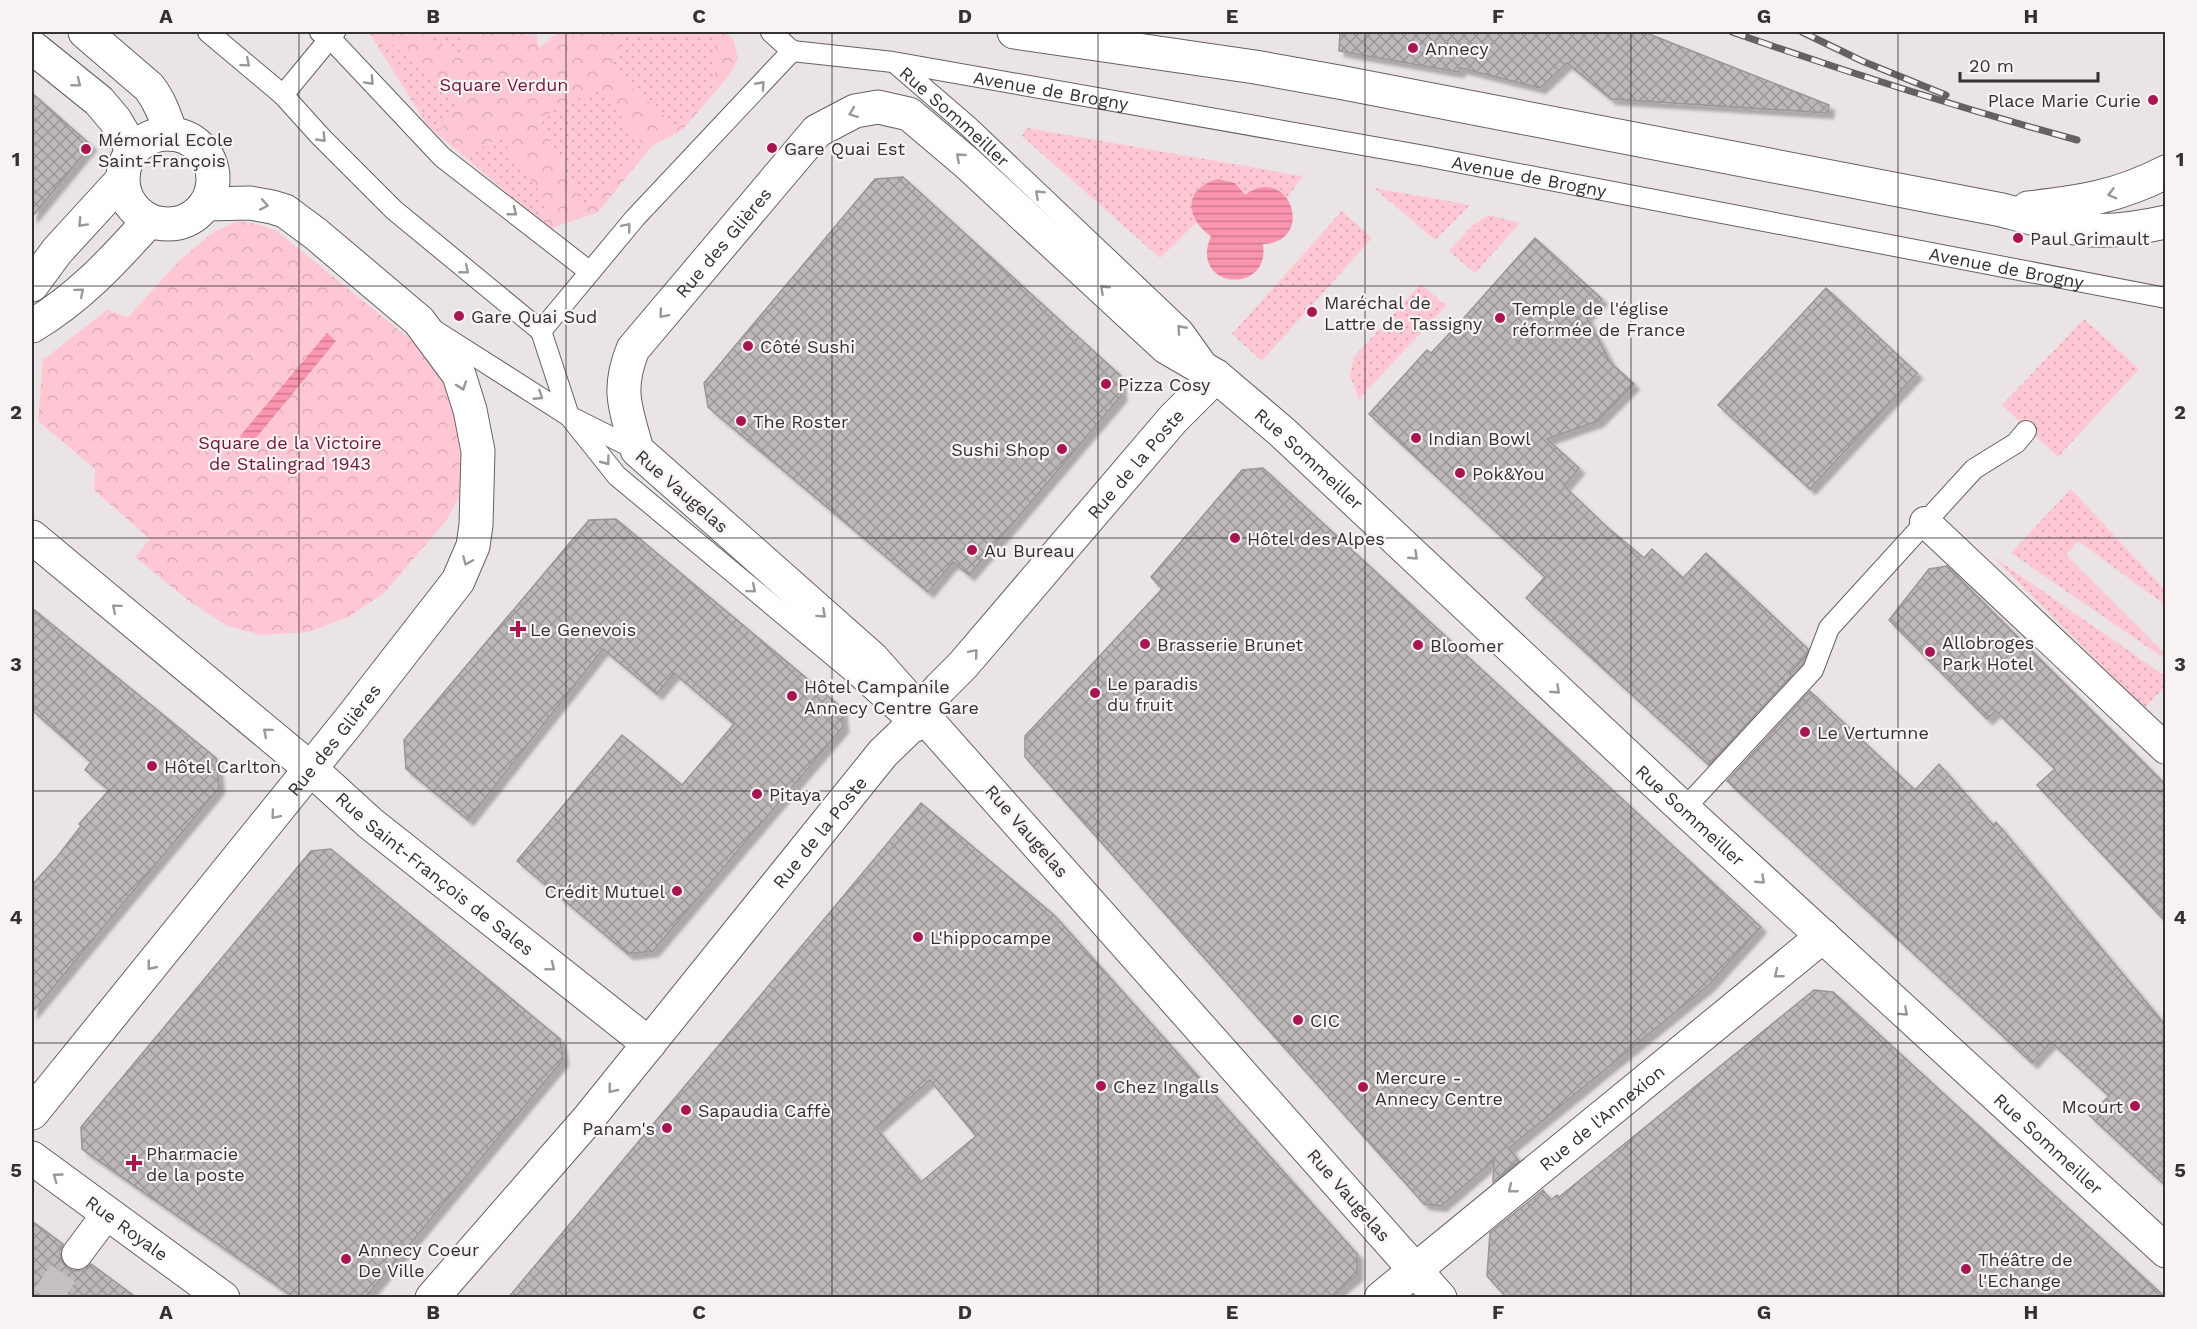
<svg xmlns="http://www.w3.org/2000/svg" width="2197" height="1329" viewBox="0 0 2197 1329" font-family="'Work Sans',sans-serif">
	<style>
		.grass { fill: url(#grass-dots) }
		.park { fill: url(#park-crowns); fill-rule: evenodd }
		.water { fill: url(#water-rules) }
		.building { fill: url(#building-cross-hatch); stroke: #9b9596; stroke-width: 1.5; fill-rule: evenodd; filter: url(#shadow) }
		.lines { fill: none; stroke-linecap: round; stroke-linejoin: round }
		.pedestrian-tunnel { stroke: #c5c0c2; stroke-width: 30; stroke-dasharray: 30 15; stroke-linecap: butt }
		.service-casing { stroke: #666162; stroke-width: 22 }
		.pedestrian-casing { stroke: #666162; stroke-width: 32 }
		.minor-casing { stroke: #666162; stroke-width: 35 }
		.tertiary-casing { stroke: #666162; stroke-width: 35 }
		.service { stroke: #fff; stroke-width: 20 }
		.pedestrian { stroke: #fff; stroke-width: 30 }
		.minor { stroke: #fff; stroke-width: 33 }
		.tertiary { stroke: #fff; stroke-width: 33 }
		.rail-casing { stroke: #646161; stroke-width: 7 }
		.rail { stroke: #f8f2f3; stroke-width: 4.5; stroke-dasharray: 14; stroke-linecap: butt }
		.oneway { stroke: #999898 }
		.grid { fill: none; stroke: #333131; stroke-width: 1.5; stroke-opacity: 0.55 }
		.poi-dot { fill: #a81652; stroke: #f8f2f3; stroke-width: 2 }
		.labels { text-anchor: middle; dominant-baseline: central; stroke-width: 4.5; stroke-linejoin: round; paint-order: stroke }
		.poi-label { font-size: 18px; fill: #333131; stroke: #f8f2f3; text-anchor: start }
		.park-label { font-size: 18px; fill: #711738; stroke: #f8f2f3 }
		.street-label { font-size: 18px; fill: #333131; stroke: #f8f2f3 }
		.neatline { fill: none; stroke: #333131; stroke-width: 2 }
		.grid-label { font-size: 20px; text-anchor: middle; font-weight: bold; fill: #333131 }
	</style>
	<defs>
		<pattern id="grass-dots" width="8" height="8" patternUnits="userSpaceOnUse" patternTransform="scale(1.5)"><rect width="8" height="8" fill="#ffc7d3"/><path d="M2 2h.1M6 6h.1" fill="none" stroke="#dbabb6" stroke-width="1.8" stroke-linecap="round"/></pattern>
		<pattern id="park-crowns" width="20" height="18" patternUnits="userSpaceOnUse" patternTransform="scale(1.5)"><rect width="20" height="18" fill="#ffc7d3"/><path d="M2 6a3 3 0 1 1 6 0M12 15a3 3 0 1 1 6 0" fill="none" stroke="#dbabb6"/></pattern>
		<pattern id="water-rules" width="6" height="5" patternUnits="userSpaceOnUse" patternTransform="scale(1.5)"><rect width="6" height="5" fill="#fb94ae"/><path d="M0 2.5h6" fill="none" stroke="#cc798e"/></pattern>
		<pattern id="building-cross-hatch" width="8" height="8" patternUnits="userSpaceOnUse" patternTransform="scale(1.5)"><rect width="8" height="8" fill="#bdb7b8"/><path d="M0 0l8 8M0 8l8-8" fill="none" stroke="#9a9596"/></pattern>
		<filter id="shadow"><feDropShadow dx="5.5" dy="5.5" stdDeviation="1.5" flood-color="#0004"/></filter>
	</defs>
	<rect width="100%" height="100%" fill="#eae4e6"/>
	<path class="grass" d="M419 32H471L459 56Z
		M628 32H714L715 86 679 129 609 68Z
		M389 41 460 101 440 130 428 121 381 45Z
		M600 88 644 146 583 206 539 117Z
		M1027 128 1302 176 1288 197 1278 190 1245 195 1199 188C1191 200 1190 210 1196 223L1160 258 1022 136Z
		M501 138 548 203 542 220 465 155Z
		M1374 188 1470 205 1435 240Z
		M1342 211 1372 238 1262 361 1232 334Z
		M1489 215 1520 223 1475 273 1449 251 1472 226Z
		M1421 284 1446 306 1359 399 1350 376 1354 357Z
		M2084 319 2139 369 2058 457 2002 405Z
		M2071 489 2165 590V605L2078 541 2066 555 2165 654V659L2011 553Z
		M1992 556 2165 676V687L2144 708Z"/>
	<path class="park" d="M372 32H419L459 56 471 32H536L539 48 559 32H628L609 68 679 128 715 86 714 32H726L734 40 738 59 728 77 682 130 652 146 598 212 549 229 427 125 370 34ZM388 41 460 101 440 130 428 121 382 46ZM600 88 644 146 583 206 539 118ZM501 138 548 203 542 220 465 155Z
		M237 221 258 224 277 231 409 338 440 376 451 394 461 433 463 482 459 498 446 521 383 594 348 617 309 632 262 635 227 626 189 601 135 557 150 539 94 490 95 469 38 421 43 360 107 310 128 317 180 260 212 233Z"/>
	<path class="water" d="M1218 179 1235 183 1245 195C1291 162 1316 243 1263 244 1271 296 1188 289 1211 236 1184 218 1184 188 1218 179Z
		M327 333 336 341 250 445 240 436Z"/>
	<path class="building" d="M1340 32H1644L1829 105 1828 113 1611 99 1567 63 1540 88 1461 68 1458 72 1339 51Z
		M32 93 91 145 32 217Z
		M903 177 1120 375 1121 396 969 575 953 562 928 592 708 407 704 383 875 179Z
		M1535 238 1602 299 1586 316 1610 362 1634 384 1598 421 1547 439 1579 468 1564 486 1607 527 1644 558 1652 549 1683 578 1706 553 1808 649 1806 656 1790 673 1792 675 1709 765 1526 598 1545 577 1369 414 1427 350 1431 353 1462 320Z
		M1826 288 1917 373 1810 489 1718 405Z
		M1263 468 1761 927 1709 985 1509 1148 1519 1161 1493 1182 1494 1160 1441 1206 1424 1204 1025 757V736L1162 589 1151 577 1242 470Z
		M616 519 841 707 843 727 653 951 628 954 517 861 622 735 682 785 734 724 674 673 657 694 603 649 468 820 406 769 404 740 589 520Z
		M1947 566 2166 785V922L2037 785 2055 769 1996 711 1987 719 1889 620 1929 569Z
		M32 608 216 758 219 788 32 1013V885L57 857 81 826 79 824 109 790 85 770 91 762 32 710Z
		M1810 691 1915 790 1939 764 1993 825 1996 822 2166 1026V1186L2089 1115 2109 1096 2051 1042 2032 1063 1727 781Z
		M921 803 1054 915 1357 1254V1275L1330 1298H508ZM930 1080 976 1136 921 1182 876 1128Z
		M331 849 560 1039 563 1060 365 1298H295L82 1149 81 1127 311 851Z
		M1814 990 1833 992 2166 1298H1507L1487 1276 1490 1233 1543 1190 1551 1200 1557 1195 1559 1197Z
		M32 1221 63 1244 60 1251 61 1260 67 1268 74 1271 83 1270 91 1264 137 1298H32Z"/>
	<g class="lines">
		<path class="pedestrian-tunnel" d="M46 1298 77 1254"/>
		<g class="service-casing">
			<g id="service">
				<path d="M208 32 283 95 321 137 394 210 541 331"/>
				<path d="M320 32 330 38 442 157 590 272"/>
				<path d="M771 32 792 51"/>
				<path id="s1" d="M792 51 893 62 1425 156 2166 298"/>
				<path id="s2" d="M895 63 968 126 1183 330 1208 365"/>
				<path d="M283 95 335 32"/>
				<path d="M434 330 569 416 637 450"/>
				<path d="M541 331 569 416 617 476 855 674 918 731"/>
				<path d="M541 331 635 218 792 51"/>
				<path d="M1684 809 1813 670 1829 628 1974 469 2016 443 2026 431"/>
			</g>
		</g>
		<g class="pedestrian-casing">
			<path id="pedestrian" d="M1925 522 2166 749
				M77 1254 107 1214"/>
		</g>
		<g class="minor-casing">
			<g id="minor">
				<path d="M85 32 149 87C160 101 165 116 171 134"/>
				<path d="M32 47 99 101 115 120 133 150"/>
				<circle cx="168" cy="179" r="45"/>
				<path d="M32 285 57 251 122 180"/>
				<path d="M32 326C79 298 113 261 149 221"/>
				<path id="s3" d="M32 537 312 770 370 823 649 1044"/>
				<path id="s4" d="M32 1113 349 721 458 581 473 546 476 525 478 451 470 410 459 375 419 321 316 234 285 211 272 207 250 203 206 204"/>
				<path id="s5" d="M32 1158 223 1298"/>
				<path id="s6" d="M432 1298 589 1118 883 753 912 725 920 711 940 688 963 665 1173 419 1216 376"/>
				<path id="s7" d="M1381 1298 1823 936"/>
				<path id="s8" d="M1440 1298 872 658 637 450C626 409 616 391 633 349L817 131 855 111 878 107 909 114 967 163 1166 347 1216 376 1282 432 1673 799 2166 1251"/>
			</g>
		</g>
		<g class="tertiary-casing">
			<path id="tertiary" d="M1014 32 1255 67 1344 83 2002 210C2028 217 2055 225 2081 229 2108 233 2139 228 2166 222
				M2028 208C2081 202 2117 197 2166 172"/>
		</g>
		<use href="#service" class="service"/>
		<use href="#pedestrian" class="pedestrian"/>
		<use href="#minor" class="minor"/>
		<use href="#tertiary" class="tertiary"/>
		<g class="rail-casing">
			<path id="rail" d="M1732 32C1846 72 1960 108 2077 140
				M1802 32 1862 61 1946 95"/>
		</g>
		<use href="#rail" class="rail"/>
	</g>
	<defs><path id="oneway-chevron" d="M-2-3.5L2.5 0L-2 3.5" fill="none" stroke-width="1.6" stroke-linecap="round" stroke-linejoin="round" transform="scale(1.5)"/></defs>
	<g class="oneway">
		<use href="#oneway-chevron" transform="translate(246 63) rotate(40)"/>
		<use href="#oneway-chevron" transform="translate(370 81) rotate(47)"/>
		<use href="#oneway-chevron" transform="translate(77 83) rotate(39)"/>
		<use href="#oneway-chevron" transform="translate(761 85) rotate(-48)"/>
		<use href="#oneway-chevron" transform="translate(853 113) rotate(159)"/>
		<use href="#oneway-chevron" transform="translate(322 138) rotate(46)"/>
		<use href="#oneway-chevron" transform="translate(960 157) rotate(-139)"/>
		<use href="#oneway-chevron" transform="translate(1039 194) rotate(-137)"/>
		<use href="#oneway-chevron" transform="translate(2112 194) rotate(165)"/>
		<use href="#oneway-chevron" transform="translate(264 205) rotate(11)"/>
		<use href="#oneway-chevron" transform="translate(513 212) rotate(38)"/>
		<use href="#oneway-chevron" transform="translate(82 223) rotate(133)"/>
		<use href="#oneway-chevron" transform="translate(627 227) rotate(-50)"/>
		<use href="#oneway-chevron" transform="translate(465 270) rotate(39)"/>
		<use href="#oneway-chevron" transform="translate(1104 289) rotate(-137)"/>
		<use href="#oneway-chevron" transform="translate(80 292) rotate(-40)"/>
		<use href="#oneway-chevron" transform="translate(663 314) rotate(130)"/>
		<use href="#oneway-chevron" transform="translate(1181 329) rotate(-132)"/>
		<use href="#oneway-chevron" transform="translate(462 386) rotate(71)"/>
		<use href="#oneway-chevron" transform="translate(539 396) rotate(33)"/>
		<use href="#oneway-chevron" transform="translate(606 461) rotate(53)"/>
		<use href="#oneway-chevron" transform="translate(1414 556) rotate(43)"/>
		<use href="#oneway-chevron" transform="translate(467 561) rotate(113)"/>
		<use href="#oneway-chevron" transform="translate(752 589) rotate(40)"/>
		<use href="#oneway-chevron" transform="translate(116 608) rotate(-140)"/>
		<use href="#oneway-chevron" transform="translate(822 614) rotate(42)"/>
		<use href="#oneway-chevron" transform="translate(974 653) rotate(-50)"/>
		<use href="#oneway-chevron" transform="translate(1556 690) rotate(43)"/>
		<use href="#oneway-chevron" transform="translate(267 732) rotate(-140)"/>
		<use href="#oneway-chevron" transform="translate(275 815) rotate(130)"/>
		<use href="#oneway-chevron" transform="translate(1761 880) rotate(43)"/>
		<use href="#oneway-chevron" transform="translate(151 966) rotate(129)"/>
		<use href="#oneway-chevron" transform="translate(551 967) rotate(39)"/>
		<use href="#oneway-chevron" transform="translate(1778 974) rotate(141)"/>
		<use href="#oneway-chevron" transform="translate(1904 1012) rotate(42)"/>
		<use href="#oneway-chevron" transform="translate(612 1089) rotate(129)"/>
		<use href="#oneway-chevron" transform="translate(57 1177) rotate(-144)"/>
		<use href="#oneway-chevron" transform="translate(1512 1189) rotate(141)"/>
	</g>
	<path class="grid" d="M299 32V1298M566 32V1298M832 32V1298M1098 32V1298M1365 32V1298M1631 32V1298M1898 32V1298M32 286H2166M32 538H2166M32 791H2166M32 1043H2166"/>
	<g class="poi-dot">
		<circle cx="1413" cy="48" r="6"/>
		<circle cx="2153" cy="100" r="6"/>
		<circle cx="772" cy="148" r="6"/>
		<circle cx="86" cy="149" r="6"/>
		<circle cx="2018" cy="238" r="6"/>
		<circle cx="1312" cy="312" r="6"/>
		<circle cx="459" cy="316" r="6"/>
		<circle cx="1500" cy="318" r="6"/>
		<circle cx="748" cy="346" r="6"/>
		<circle cx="1106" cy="384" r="6"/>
		<circle cx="741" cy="421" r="6"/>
		<circle cx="1416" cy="438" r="6"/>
		<circle cx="1062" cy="449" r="6"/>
		<circle cx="1460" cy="473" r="6"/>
		<circle cx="1235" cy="538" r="6"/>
		<circle cx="972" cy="550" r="6"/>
		<path d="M515 620h6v6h6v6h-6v6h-6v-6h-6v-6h6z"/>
		<circle cx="1145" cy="644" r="6"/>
		<circle cx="1418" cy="645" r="6"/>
		<circle cx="1930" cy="652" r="6"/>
		<circle cx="1095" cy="693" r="6"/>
		<circle cx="792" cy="696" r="6"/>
		<circle cx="1805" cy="732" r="6"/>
		<circle cx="152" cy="766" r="6"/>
		<circle cx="757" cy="794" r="6"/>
		<circle cx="677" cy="891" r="6"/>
		<circle cx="918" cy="937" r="6"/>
		<circle cx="1298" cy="1020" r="6"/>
		<circle cx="1101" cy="1086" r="6"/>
		<circle cx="1363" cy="1087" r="6"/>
		<circle cx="2135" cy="1106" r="6"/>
		<circle cx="686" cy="1110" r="6"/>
		<circle cx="667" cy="1128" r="6"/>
		<path d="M131 1154h6v6h6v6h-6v6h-6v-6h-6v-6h6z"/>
		<circle cx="346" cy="1259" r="6"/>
		<circle cx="1966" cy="1269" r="6"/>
	</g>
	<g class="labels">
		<g class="poi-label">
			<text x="1425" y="48">Annecy</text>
			<text x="2141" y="100" text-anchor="end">Place Marie Curie</text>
			<text x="98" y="139">Mémorial Ecole<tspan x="98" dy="21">Saint-François</tspan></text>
			<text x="784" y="148">Gare Quai Est</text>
			<text x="2030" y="238">Paul Grimault</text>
			<text x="1324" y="302">Maréchal de<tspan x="1324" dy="21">Lattre de Tassigny</tspan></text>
			<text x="1512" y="308">Temple de l'église<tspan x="1512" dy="21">réformée de France</tspan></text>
			<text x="471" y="316">Gare Quai Sud</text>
			<text x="760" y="346">Côté Sushi</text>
			<text x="1118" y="384">Pizza Cosy</text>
			<text x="753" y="421">The Roster</text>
			<text x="1428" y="438">Indian Bowl</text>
			<text x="1050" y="449" text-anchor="end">Sushi Shop</text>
			<text x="1472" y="473">Pok&amp;You</text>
			<text x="1247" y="538">Hôtel des Alpes</text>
			<text x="984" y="550">Au Bureau</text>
			<text x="530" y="629">Le Genevois</text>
			<text x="1942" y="642">Allobroges<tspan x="1942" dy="21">Park Hotel</tspan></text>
			<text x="1157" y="644">Brasserie Brunet</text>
			<text x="1430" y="645">Bloomer</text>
			<text x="1107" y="683">Le paradis<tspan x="1107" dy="21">du fruit</tspan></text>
			<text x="804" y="686">Hôtel Campanile<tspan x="804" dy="21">Annecy Centre Gare</tspan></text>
			<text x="1817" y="732">Le Vertumne</text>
			<text x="164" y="766">Hôtel Carlton</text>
			<text x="769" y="794">Pitaya</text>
			<text x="665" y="891" text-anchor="end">Crédit Mutuel</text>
			<text x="930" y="937">L'hippocampe</text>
			<text x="1310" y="1020">CIC</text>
			<text x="1375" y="1077">Mercure -<tspan x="1375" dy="21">Annecy Centre</tspan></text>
			<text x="1113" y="1086">Chez Ingalls</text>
			<text x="2123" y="1106" text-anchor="end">Mcourt</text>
			<text x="698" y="1110">Sapaudia Caffè</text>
			<text x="655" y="1128" text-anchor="end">Panam's</text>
			<text x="146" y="1153">Pharmacie<tspan x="146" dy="21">de la poste</tspan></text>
			<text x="358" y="1249">Annecy Coeur<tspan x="358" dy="21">De Ville</tspan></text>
			<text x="1978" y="1259">Théâtre de<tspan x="1978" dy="21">l'Echange</tspan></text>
		</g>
		<g class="park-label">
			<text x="504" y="84">Square Verdun</text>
			<text x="290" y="442">Square de la Victoire<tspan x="290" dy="21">de Stalingrad 1943</tspan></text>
		</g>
		<g class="street-label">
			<text stroke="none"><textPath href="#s1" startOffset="262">Avenue de Brogny</textPath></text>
			<text stroke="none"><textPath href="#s2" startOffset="80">Rue Sommeiller</textPath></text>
			<text stroke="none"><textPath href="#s1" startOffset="748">Avenue de Brogny</textPath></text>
			<text stroke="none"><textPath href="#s8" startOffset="1413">Rue des Glières</textPath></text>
			<text stroke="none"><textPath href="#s1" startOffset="1234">Avenue de Brogny</textPath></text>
			<text stroke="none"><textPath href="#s8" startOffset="2186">Rue Sommeiller</textPath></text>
			<text stroke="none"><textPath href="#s6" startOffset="1092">Rue de la Poste</textPath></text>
			<text transform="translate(682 491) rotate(41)">Rue Vaugelas</text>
			<text stroke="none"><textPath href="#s4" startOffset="480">Rue des Glières</textPath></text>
			<text stroke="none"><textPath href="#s8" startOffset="2708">Rue Sommeiller</textPath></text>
			<text transform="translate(1027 831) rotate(49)">Rue Vaugelas</text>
			<text stroke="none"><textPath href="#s6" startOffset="606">Rue de la Poste</textPath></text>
			<text stroke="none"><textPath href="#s3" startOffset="525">Rue Saint-François de Sales</textPath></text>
			<text stroke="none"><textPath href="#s7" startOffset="285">Rue de l'Annexion</textPath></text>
			<text stroke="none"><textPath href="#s8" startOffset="3194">Rue Sommeiller</textPath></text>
			<text transform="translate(1349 1195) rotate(49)">Rue Vaugelas</text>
			<text stroke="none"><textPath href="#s5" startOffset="118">Rue Royale</textPath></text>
		</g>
	</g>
	<rect width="2197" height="1329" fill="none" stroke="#f8f2f3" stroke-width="66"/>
	<path d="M1960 72v9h138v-9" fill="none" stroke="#333131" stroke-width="3"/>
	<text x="1969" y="72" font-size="18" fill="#333131" stroke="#f8f2f3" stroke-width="4.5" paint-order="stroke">20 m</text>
	<rect x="33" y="33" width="2131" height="1263" class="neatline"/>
	<g class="grid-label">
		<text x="166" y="23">A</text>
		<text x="433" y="23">B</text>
		<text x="699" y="23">C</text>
		<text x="965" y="23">D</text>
		<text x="1232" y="23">E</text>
		<text x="1498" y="23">F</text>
		<text x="1764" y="23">G</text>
		<text x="2031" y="23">H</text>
		<text x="16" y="166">1</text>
		<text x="2180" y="166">1</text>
		<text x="16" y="419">2</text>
		<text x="2180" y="419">2</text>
		<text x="16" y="671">3</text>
		<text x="2180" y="671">3</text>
		<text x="16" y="924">4</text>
		<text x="2180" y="924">4</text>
		<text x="16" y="1177">5</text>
		<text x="2180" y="1177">5</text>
		<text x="166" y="1319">A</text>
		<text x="433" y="1319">B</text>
		<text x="699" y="1319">C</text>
		<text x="965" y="1319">D</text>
		<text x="1232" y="1319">E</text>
		<text x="1498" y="1319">F</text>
		<text x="1764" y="1319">G</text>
		<text x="2031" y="1319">H</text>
	</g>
</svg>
